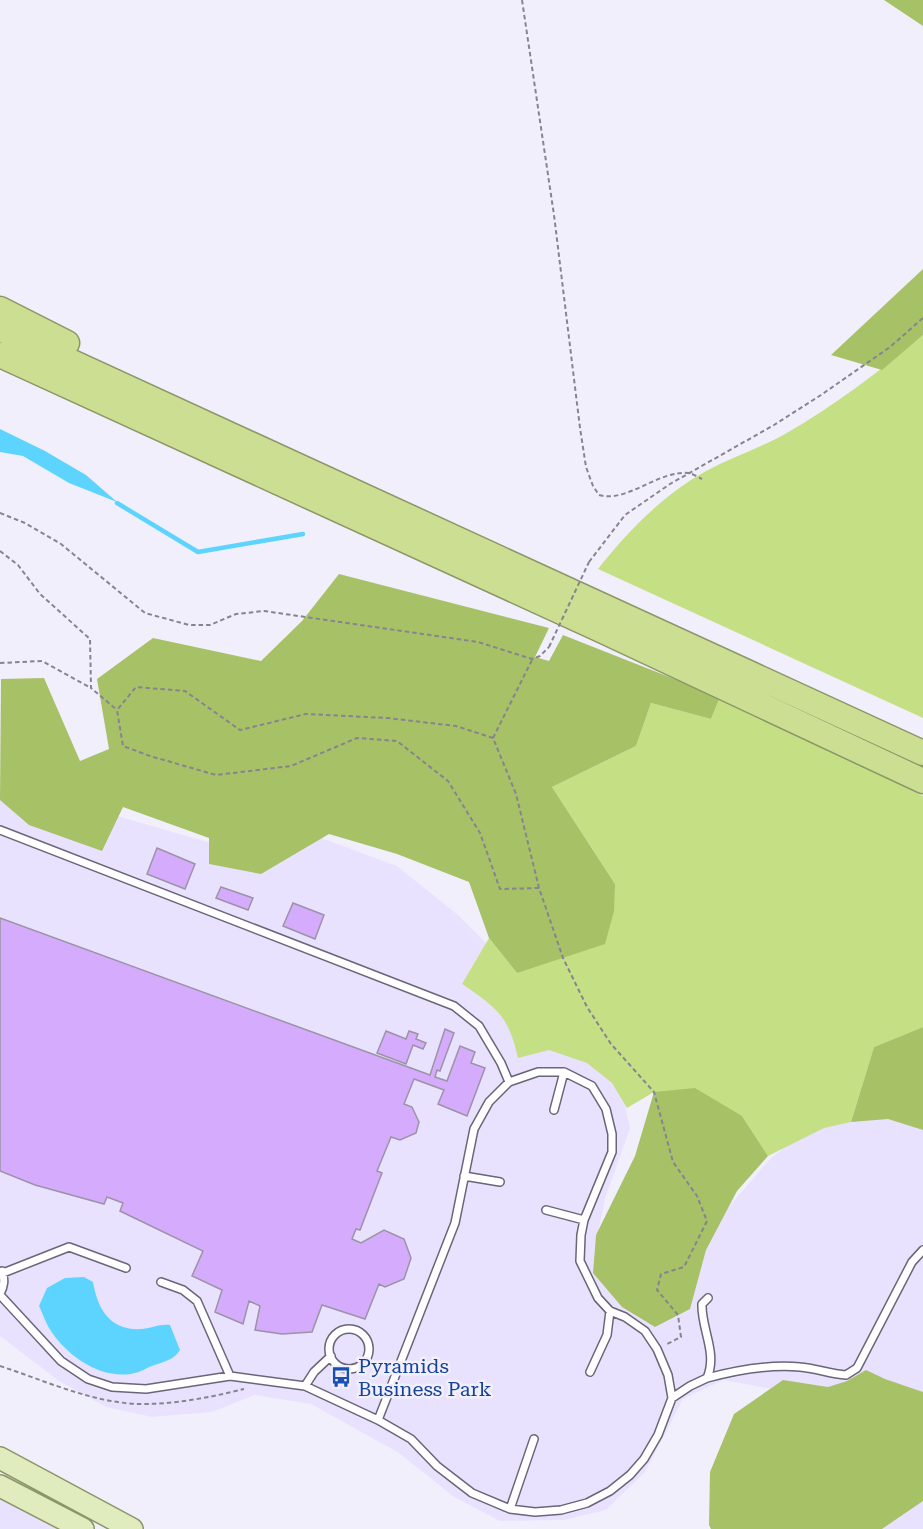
<svg xmlns="http://www.w3.org/2000/svg" width="923" height="1529" viewBox="0 0 923 1529" font-family="'Roboto Serif',serif">
	<style>
		.built { fill: #e9e2fe }
		.green { fill: #c5df85 }
		.forest { fill: #a7c167 }
		.water { fill: #5dd4fd }
		.lines { fill: none; stroke-linecap: round; stroke-linejoin: round }
		.stream { stroke: #5dd4fd; stroke-width: 4.5 }
		.building { fill: #d5abfd; stroke: #9c93a5; stroke-width: 1.5 }
		.service-casing { stroke: #6a6577; stroke-width: 10 }
		.primary-casing { stroke: #8b9667; stroke-width: 24 }
		.motorway-casing { stroke: #8b9667; stroke-width: 27 }
		.path { stroke: #87848f; stroke-width: 2; stroke-dasharray: 4.5 3; stroke-linecap: butt }
		.service { stroke: #fff; stroke-width: 7 }
		.primary { stroke: #e0ebbe; stroke-width: 21 }
		.motorway { stroke: #cbde92; stroke-width: 24 }
		.path-bridge { stroke: #87848f; stroke-width: 2; stroke-dasharray: 4.5 3; stroke-linecap: butt }
		.labels { text-anchor: middle; dominant-baseline: central; stroke-width: 5; stroke-linejoin: round; paint-order: stroke }
		.transit-label { font-size: 20px; fill: #164399; stroke: #f2effc; text-anchor: start }
	</style>
	<rect width="100%" height="100%" fill="#f2effc"/>
	<path class="built" d="M24 789 214 844 305 832 397 866 458 915 553 1010 623 1097 630 1128 605 1199 594 1251 601 1274 613 1297 637 1316H671L719 1218 770 1159 836 1106 923 1116V1406H866L723 1380 683 1399 645 1472 606 1510 564 1520 500 1521 454 1497 399 1453 311 1404 255 1395 212 1412 152 1417 106 1407 59 1381 0 1336V790Z
		M0 1499 50 1524 58 1529H0Z
		M923 1501V1529H882Z"/>
	<path class="green" d="M923 335V718L598 569C629 530 663 495 706 471 732 457 760 448 785 434 834 406 880 371 923 335Z
		M720 697 923 796V1027L874 1047 851 1122 824 1128 768 1156 742 1116 654 1092 627 1108 612 1083 587 1063 549 1050 518 1058C508 1015 497 1008 462 984L489 938 517 973 615 884 552 787 636 746 651 703 711 719Z"/>
	<path class="forest" d="M884 0H923V26Z
		M923 269V335L882 370 831 355Z
		M339 574 549 628 535 657 549 661 563 635 720 697 711 719 651 703 636 746 552 787 615 884 614 911 605 944 517 973 489 938 469 882 397 854 329 834 261 874 209 864V838L123 807 102 851 29 825 0 800 1 679 44 678 80 761 109 749 97 679 153 638 261 661 302 621Z
		M923 1027V1130L888 1119 851 1122 874 1047Z
		M695 1088 742 1116 768 1156 737 1191 706 1250 690 1309 655 1327 622 1307 593 1273 596 1235 635 1156 654 1092Z
		M866 1370 885 1379 923 1392V1501L882 1529H711L709 1525 710 1472 734 1414 783 1380 828 1387 847 1381Z"/>
	<path class="water" d="M0 429 45 451 86 475 117 502 69 483 23 456 0 452Z
		M84 1277 93 1282C98 1310 110 1331 142 1329 152 1328 160 1324 170 1325L180 1350C174 1360 163 1362 152 1366 146 1368 141 1372 135 1373 103 1381 68 1357 51 1331 46 1324 43 1314 39 1306L47 1288 65 1278Z"/>
	<g class="lines">
		<path class="stream" d="M117 503 198 552 303 534"/>
	</g>
	<path class="building" d="M157 848 195 864 185 889 147 874Z
		M221 887 253 898 248 910 216 898Z
		M293 903 324 915 315 939 283 926Z
		M0 918 430 1075 445 1029 454 1033 440 1071 437 1070 435 1077 447 1081 460 1046 475 1052 471 1063 485 1068 467 1116 438 1104 444 1090 414 1079 404 1104 412 1107 419 1122 416 1133 400 1140 391 1137 377 1171 382 1173 360 1230 356 1229 352 1239 361 1243 384 1230 404 1239 411 1258 404 1279 385 1287 379 1284 365 1319 322 1305 312 1332 282 1334 255 1330 260 1306 249 1301 243 1324 215 1312 222 1290 192 1276 203 1251 120 1211 123 1203 107 1197 104 1204 35 1185 0 1171Z
		M386 1031 406 1039 409 1031 418 1034 416 1039 426 1043 423 1049 413 1045 406 1064 377 1053Z"/>
	<g class="lines">
		<g class="service-casing">
			<path id="service" d="M0 830 454 1006 479 1026 501 1063 509 1082
				M554 1110 564 1072
				M464 1176 500 1182
				M546 1210 584 1220
				M3 1273 69 1247 126 1268
				M161 1282 183 1290 197 1301 230 1376
				M0 1294C4 1286 5 1280 2 1271
				M0 1295 61 1361 88 1379 112 1387 146 1389 230 1376 305 1386 378 1420 411 1439 437 1466 472 1493 510 1509 535 1512 561 1510 587 1503 610 1491 630 1475 644 1459 658 1435 672 1398 668 1375 657 1349 645 1331 625 1317 610 1311 598 1298 580 1261 581 1235 584 1220 612 1152V1134L606 1109 592 1086 564 1072H538L509 1082 489 1102 474 1129 455 1223 378 1420
				M329 1349a20 20 0 1 1 40 0a20 20 0 1 1-40 0Z
				M590 1372 607 1335 610 1311
				M707 1378C737 1370 769 1364 800 1367 815 1368 830 1374 846 1375L857 1368 912 1262 923 1250
				M305 1386 314 1372 331 1356
				M672 1398 690 1386 707 1378C718 1353 701 1329 702 1304L708 1298
				M510 1509 534 1439"/>
		</g>
		<g class="primary-casing">
			<path id="primary" d="M0 1458 132 1529
				M0 1486 83 1529"/>
		</g>
		<g class="motorway-casing">
			<path id="motorway" d="M0 309 67 343
				M0 329 923 753
				M0 355 601 630 923 781"/>
		</g>
		<path class="path" d="M522 0 554 215 580 428 586 467 593 486 599 495C628 503 658 470 689 473 693 474 698 477 702 479
			M0 513 25 523 61 544 145 613 189 625H210L236 614 264 611 478 642 532 659 540 656 549 647
			M0 551 18 565 40 594 90 639 91 688 117 710
			M589 562 625 515 670 484 774 425 821 395 890 347 923 318
			M0 663 42 661 91 688
			M493 738 532 660
			M539 888 500 889 480 833 448 781 397 741 357 738 291 766 216 775 150 756 123 746 117 710 136 687 185 691 240 730 306 714 388 718 456 726 493 738 516 794 539 888 563 958 587 1007 611 1044 654 1092 673 1162 697 1196 707 1221 684 1267 661 1274 657 1290 678 1315 681 1337 667 1344
			M0 1366C46 1381 95 1404 143 1404 177 1404 212 1397 244 1389"/>
		<use href="#service" class="service"/>
		<use href="#primary" class="primary"/>
		<use href="#motorway" class="motorway"/>
		<path class="path-bridge" d="M549 647 589 562"/>
	</g>
	<defs>
		<g id="bus-bare" transform="scale(1.62)"><path d="M-5-6H5V4H4V6H2V4H-2V6H-4V4H-5ZM-3.5-4V0h7V-4ZM-3.5 1.2v1.5H-2V1.2ZM2 1.2v1.5H3.5V1.2Z" fill="#1a4fb4" stroke="#f2effc" stroke-width="2.5" paint-order="stroke"/></g>
	</defs>
	<g fill-rule="evenodd">
		<use href="#bus-bare" x="341" y="1377"/>
	</g>
	<g class="labels">
		<g class="transit-label">
			<text x="358" y="1366">Pyramids<tspan x="358" dy="23">Business Park</tspan></text>
		</g>
	</g>
</svg>
